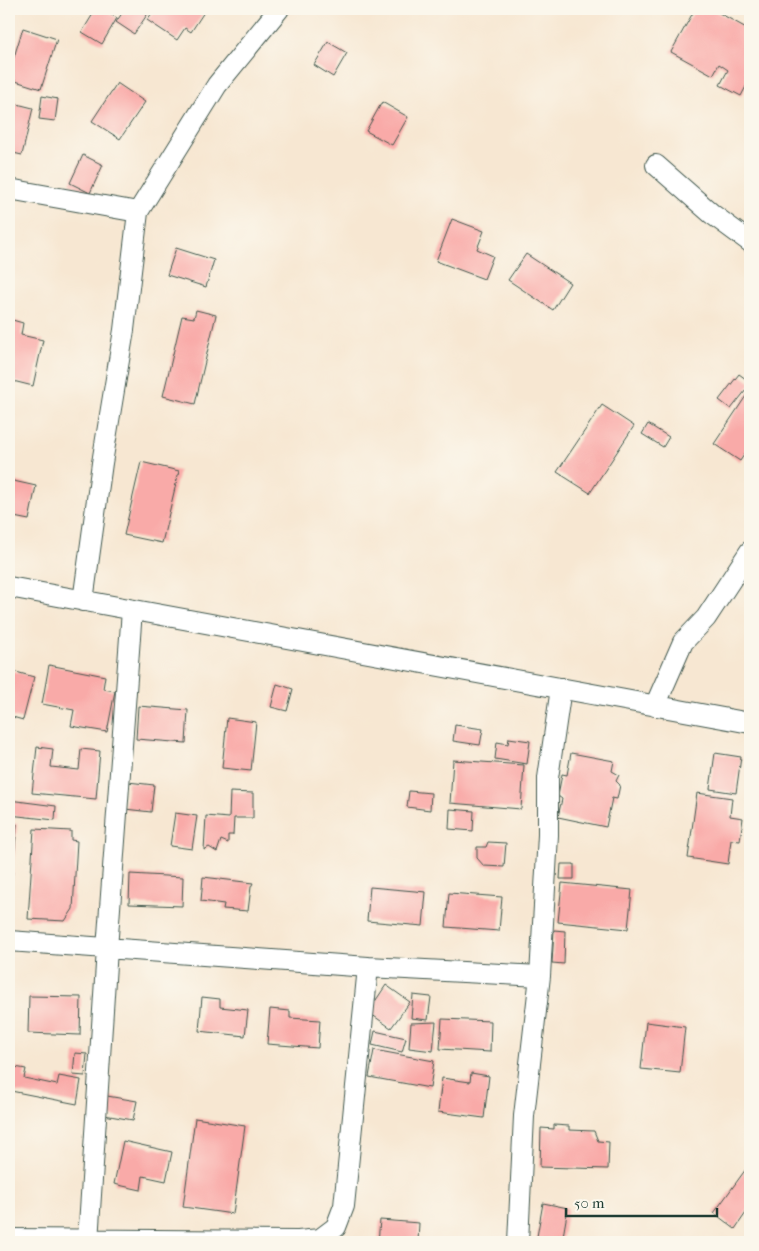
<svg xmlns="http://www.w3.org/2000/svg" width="759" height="1251" viewBox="0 0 759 1251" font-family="'IM FELL French Canon',serif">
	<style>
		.building { fill: #f9aaa8 }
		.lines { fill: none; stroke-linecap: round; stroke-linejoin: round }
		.minor-casing { stroke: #3f564c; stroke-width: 22 }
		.minor { stroke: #fff; stroke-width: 20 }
	</style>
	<rect width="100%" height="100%" fill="#fbf7ec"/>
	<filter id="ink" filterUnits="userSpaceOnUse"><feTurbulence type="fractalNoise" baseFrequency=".02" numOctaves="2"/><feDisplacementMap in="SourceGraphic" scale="10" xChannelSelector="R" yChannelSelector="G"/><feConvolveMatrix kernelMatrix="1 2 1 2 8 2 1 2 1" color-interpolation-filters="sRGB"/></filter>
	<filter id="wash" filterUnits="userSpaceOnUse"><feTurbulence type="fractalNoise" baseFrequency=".0096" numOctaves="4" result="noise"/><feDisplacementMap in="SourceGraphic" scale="20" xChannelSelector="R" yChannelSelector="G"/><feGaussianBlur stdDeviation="1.12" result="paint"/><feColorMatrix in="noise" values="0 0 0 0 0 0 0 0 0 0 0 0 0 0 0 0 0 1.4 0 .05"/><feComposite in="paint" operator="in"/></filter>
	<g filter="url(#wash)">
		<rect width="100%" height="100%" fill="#f7e7d2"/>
		<g id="blocks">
			<path class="building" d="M96 9H102L117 18 102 44 82 32Z
				M125 9H151L134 34 116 22Z
				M155 9H206L191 32 185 28 177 40 147 20Z
				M695 9H712L750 30V79L741 96 720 85 728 70 719 64 713 75 671 52Z
				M23 28 57 39 41 89 9 79V73Z
				M328 42 347 53 333 77 314 65Z
				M117 83 145 102 120 139 92 121Z
				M42 96 58 99 55 121 39 119Z
				M9 102 33 108 22 155 9 152Z
				M382 102 408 117 392 145 366 131Z
				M83 155 103 165 90 193 70 183Z
				M452 219 484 231 477 249 493 256 484 279 436 261Z
				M176 248 214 260 206 287 167 275Z
				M526 254 570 283 553 310 508 280Z
				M196 310 216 315 195 404 163 396 182 316 194 318Z
				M9 319 23 323 21 335 43 340 33 386 9 380Z
				M739 374 750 382V385L731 409 719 400Z
				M750 390V446L740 461 714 444Z
				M602 405 634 426 590 493 557 472Z
				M648 424 669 437 663 447 642 434Z
				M141 462 179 471 162 543 124 535Z
				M9 480 36 486 29 520 9 516Z
				M49 665 105 676 103 689 115 691 107 732 71 726 74 710 42 704Z
				M9 670 34 677 23 720 9 716Z
				M277 684 293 689 287 711 271 707Z
				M138 706 188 710 186 743 136 739Z
				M227 718 256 722 251 771 222 768Z
				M455 725 483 729 480 745 453 741Z
				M509 738 530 741 527 764 495 759 497 742 508 744Z
				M37 747 53 749 51 767 79 770 81 749 100 751 96 799 32 793Z
				M571 753 614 761 612 771 619 775 616 781 620 785 617 799 612 798 606 827 558 817 562 799 558 796 562 774 567 775Z
				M715 753 741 757 736 793 710 789Z
				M453 760 524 765 521 809 450 803Z
				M128 782 154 785 151 812 125 809Z
				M409 791 431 793 430 810 407 807Z
				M230 792 253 793V818H234L233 835H228V843L221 840 217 852 209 847 204 850 206 816 229 818Z
				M697 793 732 798 730 816 743 818 740 841 731 840 728 864 688 858Z
				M9 800 56 806 55 820 9 815Z
				M450 809 474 811 473 831 449 829Z
				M175 813 197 816 192 849 170 846Z
				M9 824H17L11 892H9Z
				M34 829 71 831V840L77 841 73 909 65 921 28 919Z
				M488 842 506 843 504 867 484 866 477 858V847H486Z
				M561 864H574V879H560Z
				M130 874 183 877 182 906 129 904Z
				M203 877 253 883 251 887 248 911 223 909 224 904 201 901Z
				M562 883 632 890 628 929 558 922Z
				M370 887 426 892 423 926 367 921Z
				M449 893 502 897 499 931 446 927Z
				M554 930 565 931 564 964 552 963Z
				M386 985 410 1002 391 1028 368 1012Z
				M413 995 431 997 428 1020 411 1018Z
				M29 996 81 997 80 1035 28 1033Z
				M202 997 220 999V1007L248 1010 245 1036 199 1031Z
				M270 1009 290 1011V1018L320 1020 318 1048 267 1044Z
				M442 1019 491 1021 490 1052 440 1049Z
				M436 1022 433 1051 409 1048 411 1023Z
				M646 1022 685 1027 680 1073 641 1069Z
				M375 1031 406 1038 402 1052 372 1045Z
				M374 1050 434 1061 430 1088 369 1077Z
				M75 1053 87 1054 85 1076 73 1075Z
				M15 1067 26 1069 24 1078 57 1085 59 1076 81 1080 77 1104 11 1091Z
				M471 1073 489 1076 484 1118 438 1112 442 1078 470 1082Z
				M107 1096 137 1101 133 1120 104 1115Z
				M195 1118 245 1126 233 1214 183 1207Z
				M554 1125 569 1126V1130L594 1131 598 1141 609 1142 608 1169 540 1167 541 1128 554 1129Z
				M123 1141 172 1152 166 1181 143 1176 141 1190 114 1184Z
				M746 1169 750 1172V1207L735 1229 714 1213Z
				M543 1203 568 1208 562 1242H536Z
				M380 1220 419 1223 418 1242H378Z"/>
		</g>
	</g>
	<g filter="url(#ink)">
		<use href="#blocks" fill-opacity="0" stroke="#3f564c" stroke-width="1"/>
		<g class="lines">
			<g class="minor-casing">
				<path id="minor" d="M656 165 712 214 750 242
					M9 189 138 212
					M9 587 750 723
					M83 601 102 463 124 330 138 212 217 85 279 9
					M655 706 683 642 706 618 750 551
					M9 941 368 967 540 976 548 835V778L561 688
					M9 1239 298 1241 320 1239 336 1227 344 1206 368 967
					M88 1241 107 949 132 610
					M518 1242 524 1116 540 976"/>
			</g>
			<use href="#minor" class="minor"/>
		</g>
	</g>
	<rect width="759" height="1251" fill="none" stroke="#fbf7ec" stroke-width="30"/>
	<path d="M566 1208v8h151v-8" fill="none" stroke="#1f3d34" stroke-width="2.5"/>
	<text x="574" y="1208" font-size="15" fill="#1f3d34" stroke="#fbf7ec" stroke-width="4" paint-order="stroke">50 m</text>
</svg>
